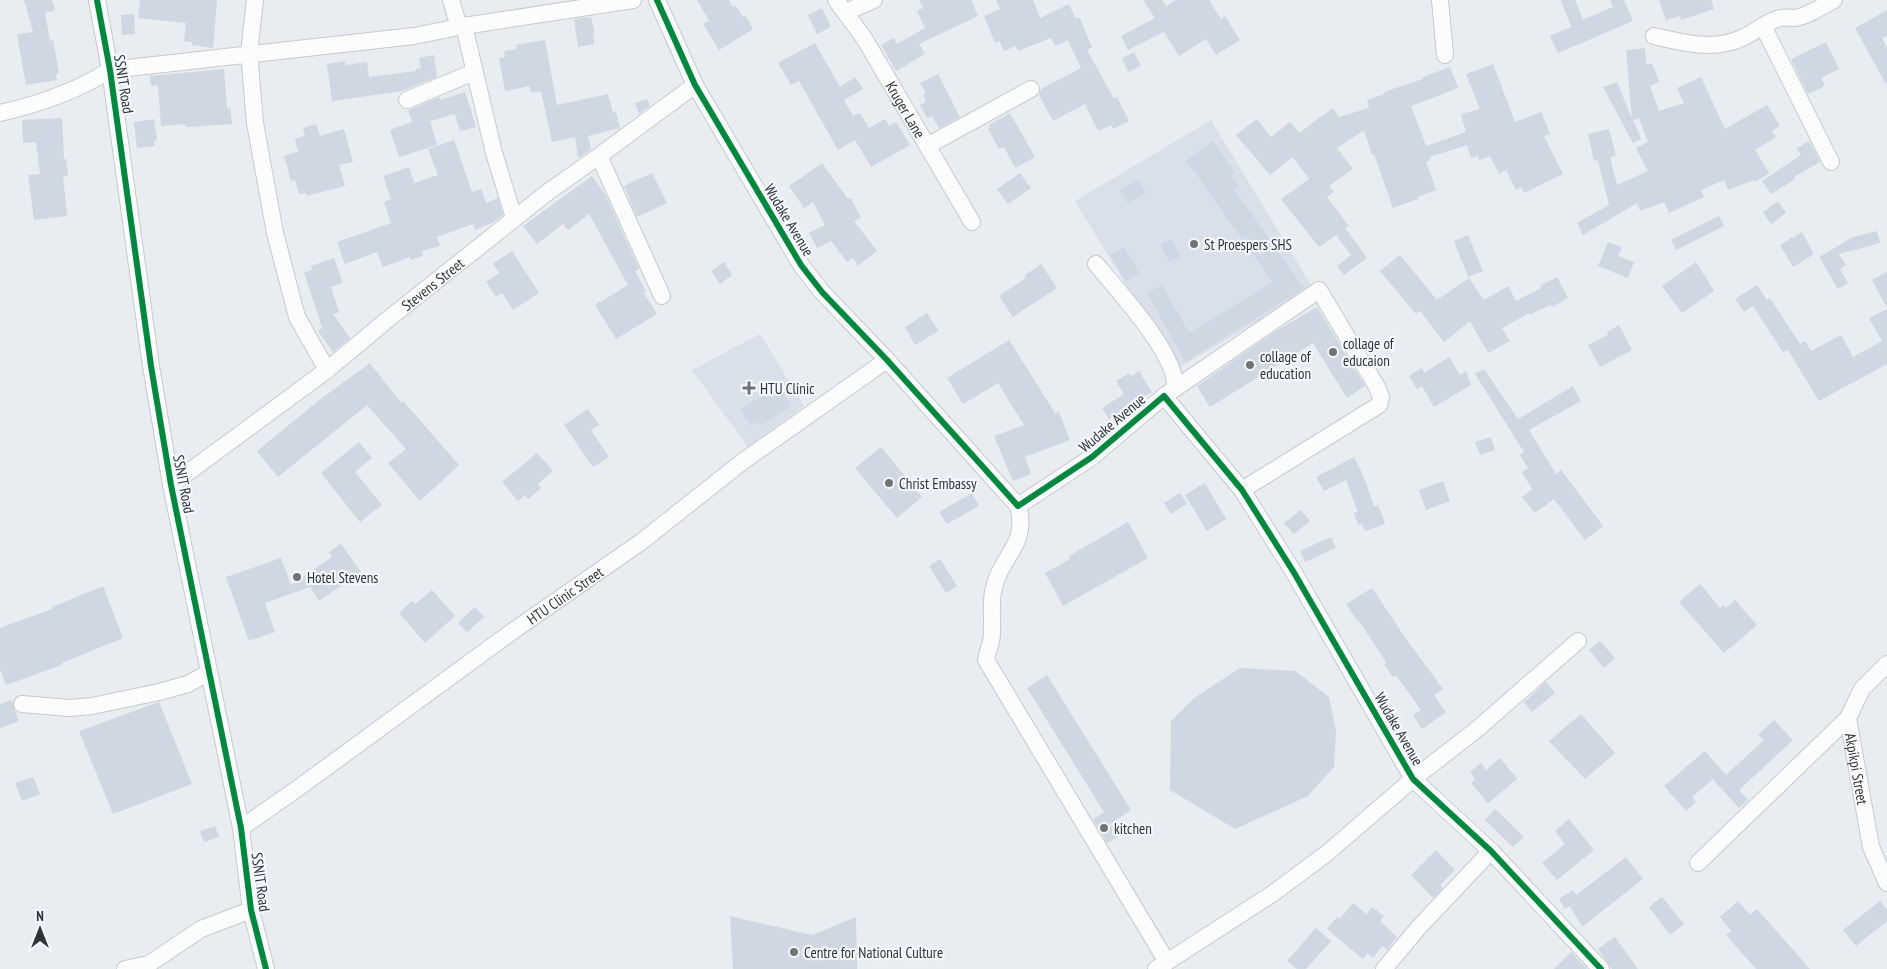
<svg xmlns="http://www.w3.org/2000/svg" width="1887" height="969" viewBox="0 0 1887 969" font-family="'PT Sans Narrow',sans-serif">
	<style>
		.built { fill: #d9e0ea }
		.building { fill: #ced7e2 }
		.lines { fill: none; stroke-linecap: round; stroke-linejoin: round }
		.minor-casing { stroke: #c7cacd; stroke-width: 18 }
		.minor { stroke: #fcfcfd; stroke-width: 16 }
		.cycleway-casing { stroke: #f4f9ff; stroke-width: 9 }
		.cycleway { stroke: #00873e; stroke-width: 6 }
		.poi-dot { fill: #717477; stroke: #f4f9ff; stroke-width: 2 }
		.labels { text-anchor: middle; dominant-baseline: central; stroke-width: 4.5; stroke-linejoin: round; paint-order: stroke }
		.street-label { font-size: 15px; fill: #313336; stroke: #f4f9ff }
		.poi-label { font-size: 15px; fill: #313336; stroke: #f4f9ff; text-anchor: start }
	</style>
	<rect width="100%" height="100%" fill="#e9ecf0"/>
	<path class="built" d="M1211 120 1313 288 1177 369 1075 201Z
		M760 334 804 406 748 447 692 370Z"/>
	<path class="building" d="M24 0H52L55 10 45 13 50 41 53 40 59 73 56 74 57 80 26 85 17 34 33 32Z
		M140 0H217L213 48 192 45V42L184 41 186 23 138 18Z
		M697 0H729L733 7 736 6 743 17 746 16 753 29 719 50 703 24 709 21Z
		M919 0H971L978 16 919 44 925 54 896 71 881 45 894 38 897 44 925 28 917 11 923 8Z
		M996 0H1033L1040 18 1069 4 1075 18 1079 17 1092 47 1087 50 1114 99 1117 97 1129 121 1113 129 1111 125 1098 131 1085 104 1053 121 1039 95 1041 89 1081 68 1068 40 1055 46 1051 38 1018 51 1016 46 1004 51 999 41 995 43 984 16 1000 9Z
		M1143 0H1162L1166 6 1176 0H1209L1221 19 1225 16 1240 40 1216 55 1206 39 1179 56 1164 32 1128 50 1121 36 1155 18Z
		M1561 0H1575L1583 20 1613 7 1610 0H1624L1633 21 1558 53 1550 36 1571 27Z
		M1659 0H1711L1714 9 1681 20 1680 16 1666 20Z
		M822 8 831 27 817 34 808 15Z
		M1887 10V36L1882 38 1887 48V86L1855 28Z
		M134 14 135 34 122 35 121 15Z
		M591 17 595 33H593L594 44 578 47 574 19Z
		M545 40 557 105 608 94 613 113 616 112 620 128 588 136 591 149 581 157H578L575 137 552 142 541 91 531 93 529 86 505 91 499 58 505 57 504 51 517 49 516 45Z
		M1826 42 1839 69 1821 78 1825 86 1808 94 1791 59Z
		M815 43 840 87 855 77 863 89 844 100 853 116 860 113 869 128 885 119 889 126 896 122 910 145 871 167 855 140 838 150 799 81 791 85 778 63Z
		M1645 48 1646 65 1652 63 1659 82 1650 86 1659 111 1684 103 1677 88 1701 77 1725 129 1767 105 1780 126 1772 131 1776 137 1755 150 1769 173 1755 182 1754 180 1728 190 1724 180 1701 190 1704 197 1669 213 1664 202 1640 211 1637 203 1583 235 1577 223 1609 205 1598 160 1594 161 1588 134 1609 129 1616 156 1610 157 1617 185 1648 171 1636 148 1648 142 1639 118 1633 120 1641 139 1633 143 1603 87 1617 82 1632 119 1626 50Z
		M1134 52 1141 66 1128 72 1122 58Z
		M434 55 437 77 402 91 332 101 327 64 345 61V65L367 62 369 77 416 71V69L421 68 419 58Z
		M1493 64 1515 122 1541 112 1550 134 1544 136 1563 174 1524 193 1521 187 1516 190 1506 170 1499 174 1490 156 1479 160 1478 156 1471 158 1467 145 1430 157 1431 160 1426 162 1436 190 1417 197 1418 199 1393 208 1374 154 1372 155 1364 130 1337 148 1353 169 1329 186 1334 192 1327 197 1349 226 1345 228 1367 258 1344 275 1337 266 1351 255 1336 235 1319 247 1281 199 1309 179 1293 157 1270 175 1236 135 1257 119 1271 137 1290 122 1299 133 1333 108 1339 117 1369 108 1367 100 1385 94 1384 92 1423 79V77L1450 67 1458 88 1411 106 1426 146 1466 132 1461 114 1480 109 1466 74Z
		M224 69 227 109 230 108 232 124 186 127 185 124 161 126 158 85 151 86 150 76Z
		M938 74 960 117 939 128 932 116 927 118 920 105 926 102 923 95 926 93 920 83Z
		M465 92 476 127 460 131 455 114 430 121 437 145 399 157 390 130 412 122 408 110 440 97V100Z
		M647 99 650 106 639 114 635 103Z
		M1010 113 1035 157 1015 168 1004 147 999 149 988 129 990 127 989 125Z
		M62 118 64 159H66L68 176H63L67 216 34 220 28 175 40 174 36 142 23 143 22 120Z
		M154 119 157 140 154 141V146L137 148 134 122Z
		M316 124 320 136 344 129 353 162 339 165 345 186 307 196 306 193 299 194 295 180 291 181 284 156 298 152 295 139 305 136 303 128Z
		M454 140 472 192 481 189 486 203 498 198 503 215 492 223 475 230 473 224 437 237 440 246 422 251 423 256 411 260 410 257 383 267 377 252 345 264 337 242 391 223 384 202 391 199 383 176 409 167 414 183 438 175 428 149Z
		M1213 141 1235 172 1231 175 1239 186 1234 189 1304 288 1185 362 1147 293 1162 285 1189 333 1273 282 1186 160Z
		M1809 141 1820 162 1794 177 1795 179 1771 194 1762 181 1801 155 1797 148Z
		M822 163 848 199 851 198 861 218 854 221 877 251 858 266 853 258 847 262 831 241 817 248 809 233 825 225 813 202 804 208 789 186Z
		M652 173 667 203 637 217 624 186Z
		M1020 173 1031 188 1008 204 997 189Z
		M592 176 605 194 639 269 635 271 646 291 643 292 657 314 616 339 595 305 628 285 589 214 568 230 563 224 537 244 523 226Z
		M1138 180 1146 192 1128 204 1120 191Z
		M1778 201 1786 213 1771 224 1763 212Z
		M1719 216 1724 226 1676 250 1671 240Z
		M1877 231 1880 243 1839 254 1846 265 1840 269 1848 283 1838 289 1819 257 1853 237Z
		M1802 232 1814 254 1793 267 1780 245Z
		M1468 235 1483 271 1468 277 1454 241Z
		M1172 239 1180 257 1169 262 1161 244Z
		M1608 242 1622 247 1618 256 1634 262 1628 278 1598 266Z
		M1124 247 1139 273 1126 281 1110 255Z
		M512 251 539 293 513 310 502 293 496 297 486 282 499 273 493 264Z
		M1400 255 1437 300 1469 278 1484 300 1508 286 1516 301 1541 288 1540 286 1557 277 1568 298 1552 307 1550 305 1529 315V313L1502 328 1510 341 1488 353 1470 321 1444 342 1420 311 1416 314 1380 271Z
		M334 258 343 283 331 287 339 312 333 314 350 338 333 352 318 331 322 327 304 273 312 270 311 266Z
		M724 262 732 275 720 284 711 271Z
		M1696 262 1714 291 1682 313 1662 286Z
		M1041 264 1057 288 1013 317 999 296 1026 278 1024 276Z
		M1887 272V308L1872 280Z
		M1757 285 1767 300 1770 298 1800 344 1805 341 1811 351 1841 335 1853 357 1882 341 1869 318 1887 309V364L1819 401 1788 350 1783 352 1753 306 1744 312 1735 299Z
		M1317 307 1365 386 1347 398 1313 343 1210 407 1197 386 1276 331Z
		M927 313 938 331 915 345 905 327Z
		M1619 325 1632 350 1600 367 1588 345 1608 335 1607 332Z
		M1009 340 1055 413 1059 412 1070 440 1025 457 1031 474 1013 481 994 436 1024 425 998 383 963 404 947 378Z
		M1449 357 1460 375 1466 371 1471 385 1434 407 1422 386 1417 389 1409 376 1422 368 1424 373Z
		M370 363 401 403 403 401 459 465 420 501 388 463 406 449 367 405 278 477 257 451 318 401Z
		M1484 369 1518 419 1573 386 1581 401 1529 430 1556 474 1561 470 1603 526 1585 540 1554 499 1535 513 1522 497 1532 489 1522 472 1528 468 1520 455 1524 452 1475 374Z
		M1139 371 1152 392 1109 419 1102 408 1124 394 1116 381 1129 373 1131 376Z
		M778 386 791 406 761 426 758 421 751 426 740 410Z
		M588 409 599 425 591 430 609 457 593 467 564 425Z
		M1491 437 1495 450 1480 455 1475 442Z
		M359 442 372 458 355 472 382 505 360 522 321 473Z
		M881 447 922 497 897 518 855 468Z
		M537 453 553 471 538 484 541 488 528 499 525 495 518 501 502 482Z
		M1354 457 1363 475 1374 506 1378 505 1385 524 1365 531 1362 524 1358 525 1354 513 1358 512 1346 480 1324 491 1316 477Z
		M1443 481 1450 501 1426 510 1419 490Z
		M1205 483 1226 519 1207 531 1185 495Z
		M972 493 979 506 947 524 939 512Z
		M1180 493 1187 504 1171 514 1164 503Z
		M1301 510 1310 521 1294 534 1284 523Z
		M1128 522 1148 558 1063 606 1045 573 1070 559 1069 556Z
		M1331 537 1336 548 1305 562 1300 551Z
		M341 544 361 572 319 601 310 587 265 603 275 632 249 641 226 577 281 558 291 585 332 557 329 552Z
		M940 559 957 586 946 593 929 566Z
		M1700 584 1720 608 1723 605 1726 608 1735 600 1757 625 1724 653 1679 602Z
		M103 586 123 638 62 663V665L6 685 0 669V628L52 609V607Z
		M1372 588 1406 639 1443 689 1434 695 1446 712 1422 729 1413 715 1421 710 1396 675 1393 677 1384 664 1386 662 1359 621 1358 622 1346 604Z
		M432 590 455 616 425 643 399 613 412 601 415 604Z
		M475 607 484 617 467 632 458 623Z
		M1600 641 1615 658 1604 668 1589 650Z
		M1240 668 1295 671 1329 697 1336 731 1334 767 1308 796 1235 829 1170 790 1171 721 1194 698Z
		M1047 675 1131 810 1110 824 1118 837 1107 843 1093 819 1104 812 1027 688Z
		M1546 682 1555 693 1532 712 1524 702Z
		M11 700 19 721 0 728V704Z
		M159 702 192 784 113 814 79 731Z
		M1581 714 1615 753 1585 779 1549 741Z
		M1774 720 1793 740 1739 790 1748 800 1739 808 1713 779 1692 797 1696 802 1686 811 1664 786 1705 751 1726 775 1764 740 1758 735Z
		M1500 758 1517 779 1488 803 1471 783 1475 779 1470 772 1481 763 1486 770Z
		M33 777 40 794 22 801 15 783Z
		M1495 809 1524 837 1513 847 1485 820Z
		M1569 819 1594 850 1557 880 1542 863 1565 844 1555 831Z
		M215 826 219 837 204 842 200 831Z
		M1436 850 1455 870 1440 885 1443 888 1433 898 1411 875Z
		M1626 857 1643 879 1582 927 1570 906 1565 909 1559 899 1573 890 1576 895Z
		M1662 897 1684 924 1670 935 1649 907Z
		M1738 901 1750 915 1757 909 1810 969H1756L1726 935 1731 931 1720 917Z
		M1880 901 1887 910V921L1856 946 1843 930Z
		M1353 903 1366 914 1372 907 1384 916 1380 921 1397 937 1387 950 1382 946 1373 958 1368 953 1363 959 1327 929 1337 917 1340 919Z
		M730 916 812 935 856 917 857 969H733Z
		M1316 928 1331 941 1306 969H1297L1287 961Z
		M1615 937 1638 969H1612L1598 949Z
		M1571 952 1587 969H1554Z"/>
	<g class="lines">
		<g class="minor-casing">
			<g id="minor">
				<path d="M97 0 110 70 151 366 171 485 241 828 251 910 266 969"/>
				<path d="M255 0 249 53 255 123 275 233 297 317 327 370"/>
				<path d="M451 0 459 27"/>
				<path d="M657 0 695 85 801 265 822 292 887 360 1018 506 1092 457 1164 396 1242 490 1293 571 1413 779 1491 851 1601 969"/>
				<path id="s1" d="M836 0 864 38 972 222"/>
				<path d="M1440 0 1445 55"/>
				<path d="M846 12 874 0"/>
				<path d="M464 26 494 153 514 218"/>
				<path d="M1763 26 1831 162"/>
				<path d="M1654 36C1683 43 1714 51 1742 38 1755 32 1766 22 1780 18 1785 17 1790 18 1795 18 1809 16 1822 6 1834 0"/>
				<path d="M407 100 474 72"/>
				<path d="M0 113C40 104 75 92 110 70L414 36 464 26 633 0"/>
				<path d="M927 146 1031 89"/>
				<path d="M599 156 662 296"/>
				<path d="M1096 264C1118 291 1178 355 1175 388"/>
				<path d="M1164 396 1319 290 1377 387 1381 397 1379 405 1242 490"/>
				<path id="s2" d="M171 485 327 370 387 320 548 192 599 156 695 85"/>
				<path d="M1018 506C1029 546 1000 555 993 592 990 608 994 627 991 642 989 648 987 654 986 660L1167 962"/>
				<path id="s3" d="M1887 664 1862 689 1848 718 1871 847 1887 883"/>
				<path d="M22 704 69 708 92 706 159 692 188 684 208 673"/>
				<path id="s4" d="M241 828 301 786 513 631 641 542 742 462 887 360"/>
				<path d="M1698 863 1848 718"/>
				<path d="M125 969 149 964 201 929 251 910"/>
				<path d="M1156 969 1272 894 1326 854 1413 779 1476 730 1578 641"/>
				<path d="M1384 969 1419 927 1491 851"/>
			</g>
		</g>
		<use href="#minor" class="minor"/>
		<g class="cycleway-casing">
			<path id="cycleway" d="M97 0 110 70 151 366 171 485 241 828 251 910 266 969
				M657 0 695 85 801 265 822 292 887 360 1018 506 1092 457 1164 396 1242 490 1293 571 1413 779 1491 851 1601 969"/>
		</g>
		<use href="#cycleway" class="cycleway"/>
	</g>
	<g class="poi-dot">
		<circle cx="1194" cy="244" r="5"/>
		<circle cx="1333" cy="352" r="5"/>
		<circle cx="1250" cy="365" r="5"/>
		<path d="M746.5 380.5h5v5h5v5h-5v5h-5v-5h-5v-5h5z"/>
		<circle cx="889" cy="483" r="5"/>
		<circle cx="297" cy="577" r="5"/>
		<circle cx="1104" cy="828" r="5"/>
		<circle cx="794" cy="952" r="5"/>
	</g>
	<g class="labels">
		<g class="street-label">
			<text transform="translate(124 84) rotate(81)">SSNIT Road</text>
			<text stroke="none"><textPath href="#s1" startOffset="130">Kruger Lane</textPath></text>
			<text transform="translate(789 220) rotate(59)">Wudake Avenue</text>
			<text stroke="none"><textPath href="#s2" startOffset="330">Stevens Street</textPath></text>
			<text transform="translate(1112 423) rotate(-40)">Wudake Avenue</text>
			<text transform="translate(184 484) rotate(79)">SSNIT Road</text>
			<text stroke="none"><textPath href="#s4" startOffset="399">HTU Clinic Street</textPath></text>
			<text transform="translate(1399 729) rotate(60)">Wudake Avenue</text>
			<text stroke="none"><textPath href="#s3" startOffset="119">Akpikpi Street</textPath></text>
			<text transform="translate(261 882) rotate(82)">SSNIT Road</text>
		</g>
		<g class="poi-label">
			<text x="1204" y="244">St Proespers SHS</text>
			<text x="1343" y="343">collage of<tspan x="1343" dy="17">educaion</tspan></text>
			<text x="1260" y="356">collage of<tspan x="1260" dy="17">education</tspan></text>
			<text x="760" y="388">HTU Clinic</text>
			<text x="899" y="483">Christ Embassy</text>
			<text x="307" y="577">Hotel Stevens</text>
			<text x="1114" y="828">kitchen</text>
			<text x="804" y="952">Centre for National Culture</text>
		</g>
	</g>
	<g transform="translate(40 929)" stroke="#f4f9ff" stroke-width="4" paint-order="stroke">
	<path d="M0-4L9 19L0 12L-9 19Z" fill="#313336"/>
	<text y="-8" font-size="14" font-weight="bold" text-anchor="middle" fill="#313336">N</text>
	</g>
</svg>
